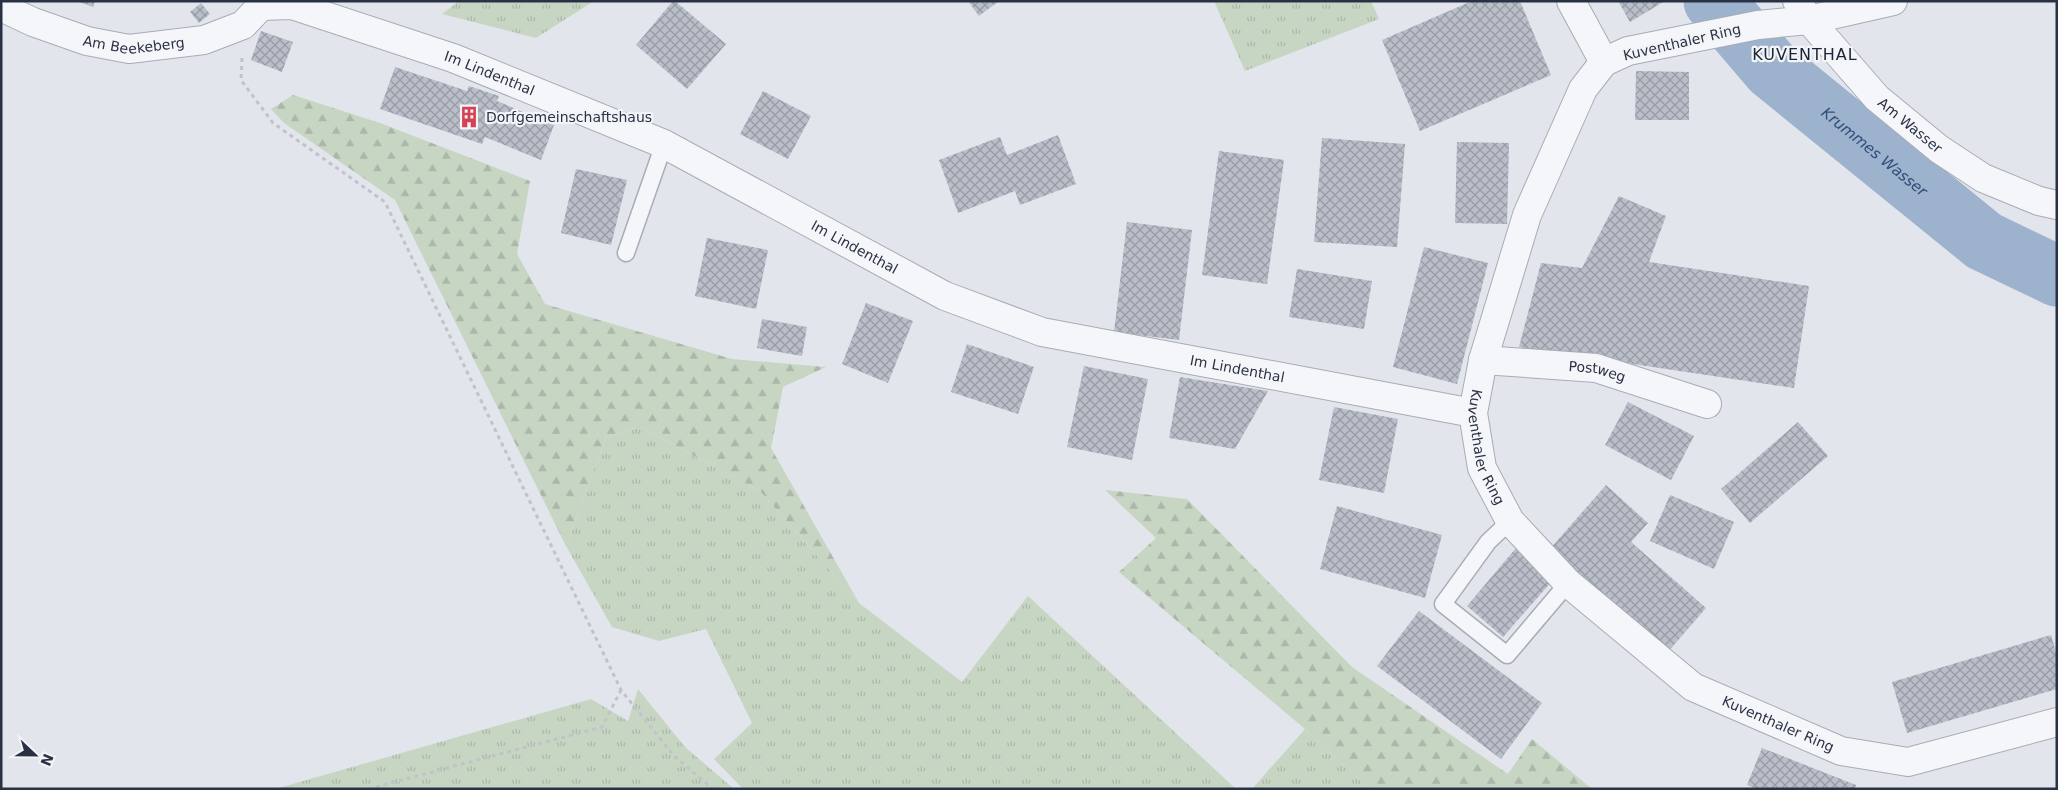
<svg xmlns="http://www.w3.org/2000/svg" width="2058" height="790" viewBox="0 0 2058 790" font-family="'DejaVu Sans',sans-serif">
	<style>
		.grass { fill: url(#grass-tufts) }
		.forest { fill: url(#forest-firs) }
		.lines { fill: none; stroke-linecap: round; stroke-linejoin: round }
		.river { stroke: #9cb2cd; stroke-width: 61 }
		.building { fill: url(#building-cross-hatch) }
		.service-casing { stroke: #a7acb6; stroke-width: 19 }
		.minor-casing { stroke: #a7acb6; stroke-width: 30 }
		.path { stroke: #c0c3ca; stroke-width: 3; stroke-dasharray: 4 4; stroke-linecap: butt }
		.service { stroke: #f5f6f9; stroke-width: 16 }
		.minor { stroke: #f5f6f9; stroke-width: 28 }
		.labels { text-anchor: middle; dominant-baseline: central; stroke-width: 4.5; stroke-linejoin: round; paint-order: stroke }
		.street-label { font-size: 14px; fill: #293244; stroke: #f2f4f8 }
		.poi-label { font-size: 14px; fill: #293244; stroke: #f2f4f8; text-anchor: start }
		.water-label { font-size: 15px; font-style: italic; fill: #314f7b; stroke: #f2f4f8 }
		.quarter-label { font-size: 16px; letter-spacing: 1px; fill: #1b2335; stroke: #f2f4f8 }
	</style>
	<defs>
		<pattern id="grass-tufts" width="24" height="20" patternUnits="userSpaceOnUse" patternTransform="scale(1.25)"><rect width="24" height="20" fill="#c7d6c3"/><path d="M3 7l-1-3M5 7V3M7 7l1-3M15 17l-1-3M17 17v-4M19 17l1-3" fill="none" stroke="#abb8a9"/></pattern>
		<pattern id="forest-firs" width="22" height="20" patternUnits="userSpaceOnUse" patternTransform="scale(1.25)"><rect width="22" height="20" fill="#c7d6c3"/><path d="M5 1l3.5 6h-7zM16 11l3.5 6h-7z" fill="#abb8a9"/></pattern>
		<pattern id="building-cross-hatch" width="8" height="8" patternUnits="userSpaceOnUse" patternTransform="scale(1.25)"><rect width="8" height="8" fill="#b9bec9"/><path d="M0 0l8 8M0 8l8-8" fill="none" stroke="#969ba5"/></pattern>
	</defs>
	<rect width="100%" height="100%" fill="#e2e5eb"/>
	<path class="grass" d="M459 1H594L536 38 442 14Z
		M1214 1H1371L1379 19 1245 71Z
		M640 427 760 491 859 603 962 682 1028 596 1236 789H743L714 759 752 723 706 629 659 641 612 627 566 546 606 437Z
		M638 689 685 747 734 789H275L591 699 628 721Z
		M1305 729 1370 789H1252Z"/>
	<path class="forest" d="M293 95 380 123 530 181 517 254 545 304 732 359 826 367 783 387 771 448 859 603 760 491 640 427 606 437 566 546 395 200 284 123 271 109Z
		M1105 490 1187 499 1352 667 1508 774 1532 739 1592 789H1370L1305 729 1119 572 1156 538Z"/>
	<g class="lines">
		<path class="river" id="s1" d="M1714 1 1772 69 1984 241 2057 276"/>
	</g>
	<path class="building" d="M77 1H95L93 7Z
		M673 1H675L726 44 687 89 636 45Z
		M968 1H999L979 16Z
		M1472 1H1520L1551 75 1420 131 1382 40Z
		M1618 1H1665L1630 22Z
		M201 3 210 14 199 23 190 12Z
		M261 31 293 42 282 72 251 60Z
		M395 67 467 91 469 86 499 96 497 101 554 125 541 160 485 137 482 144 380 109Z
		M1636 71 1689 72V120H1635Z
		M763 91 811 116 788 159 740 134Z
		M1058 135 1076 184 1020 205 1015 191 958 213 939 160 1000 137 1007 155Z
		M1322 138 1405 144 1397 247 1314 242Z
		M1457 142 1509 143 1507 224 1455 223Z
		M1219 151 1284 160 1267 284 1202 275Z
		M576 169 627 180 611 245 561 233Z
		M1619 196 1666 216 1649 262 1809 286 1794 388 1519 347 1541 263 1582 268Z
		M1127 222 1192 230 1179 340 1114 332Z
		M707 238 768 250 756 309 695 296Z
		M1424 247 1488 263 1457 384 1393 367Z
		M1297 269 1372 281 1364 329 1289 317Z
		M866 303 913 321 888 383 842 364Z
		M762 319 807 327 802 356 757 348Z
		M967 344 1034 367 1018 414 951 392Z
		M1084 366 1148 379 1132 460 1067 447Z
		M1180 377 1268 391 1235 449 1169 438Z
		M1628 402 1694 436 1671 480 1605 445Z
		M1334 407 1398 419 1384 493 1319 480Z
		M1798 422 1828 456 1750 523 1721 489Z
		M1606 485 1648 523 1631 542 1706 608 1667 653 1549 550Z
		M1670 495 1734 522 1714 569 1650 541Z
		M1337 506 1442 535 1425 598 1320 569Z
		M1516 548 1553 580 1503 637 1467 606Z
		M1419 611 1542 703 1501 759 1377 666Z
		M2051 635 2057 656V689L1907 733 1892 682Z
		M1762 748 1856 785 1855 789H1757L1747 785Z"/>
	<g class="lines">
		<g class="service-casing">
			<path id="service" d="M626 253 664 144
				M1510 521 1488 542 1443 604 1507 655 1568 583"/>
		</g>
		<g class="minor-casing">
			<g id="minor">
				<path d="M1571 1 1604 62"/>
				<path id="s2" d="M1797 1 1809 20 1877 98 1939 149 1983 178 2039 201 2057 205"/>
				<path id="s3" d="M1893 1 1809 20 1758 25 1628 51 1604 62 1583 89 1527 215 1483 360 1473 413 1482 468 1510 521 1568 583 1693 687 1841 751 1908 762 2057 722"/>
				<path id="s4" d="M261 6 292 5 453 58 664 144 945 296 1042 332 1473 413"/>
				<path id="s5" d="M1 7 33 22 87 41 129 49 204 40 243 25 261 6"/>
				<path id="s6" d="M1483 360 1596 368 1707 404"/>
			</g>
		</g>
		<path class="path" d="M242 58 241 80 273 123 385 202 621 690 674 756 713 789
			M368 789 602 727 621 690"/>
		<use href="#service" class="service"/>
		<use href="#minor" class="minor"/>
	</g>
	<defs>
		<g id="building-bare" transform="scale(1.725)"><path d="M-4-6H4V6H1V3H-1V6H-4ZM-2.5-4.3h1.7v1.8h-1.7ZM.8-4.3h1.7v1.8H.8ZM-2.5-1h1.7V.8h-1.7ZM.8-1h1.7V.8H.8Z" fill="#d54253" stroke="#f2f4f8" stroke-width="2.5" paint-order="stroke"/></g>
	</defs>
	<g fill-rule="evenodd">
		<use href="#building-bare" x="469" y="117"/>
	</g>
	<g class="labels">
		<g class="street-label">
			<text stroke="none"><textPath href="#s5" startOffset="140">Am Beekeberg</textPath></text>
			<text transform="translate(1682 42) rotate(-13)">Kuventhaler Ring</text>
			<text stroke="none"><textPath href="#s4" startOffset="240">Im Lindenthal</textPath></text>
			<text stroke="none"><textPath href="#s2" startOffset="169">Am Wasser</textPath></text>
			<text stroke="none"><textPath href="#s4" startOffset="645">Im Lindenthal</textPath></text>
			<text stroke="none"><textPath href="#s4" startOffset="1050">Im Lindenthal</textPath></text>
			<text stroke="none"><textPath href="#s6" startOffset="115">Postweg</textPath></text>
			<text stroke="none"><textPath href="#s3" startOffset="710">Kuventhaler Ring</textPath></text>
			<text stroke="none"><textPath href="#s3" startOffset="1130">Kuventhaler Ring</textPath></text>
		</g>
		<g class="poi-label">
			<text x="486" y="117">Dorfgemeinschaftshaus</text>
		</g>
		<g class="water-label">
			<text stroke="none"><textPath href="#s1" startOffset="221">Krummes Wasser</textPath></text>
		</g>
		<g class="quarter-label">
			<text x="1805" y="54">KUVENTHAL</text>
		</g>
	</g>
	<rect width="2058" height="790" fill="none" stroke="#293244" stroke-width="5"/>
	<g transform="translate(35 755) rotate(112)" stroke="#f2f4f8" stroke-width="4" paint-order="stroke">
	<path d="M0-4L9 19L0 12L-9 19Z" fill="#293244"/>
	<text y="-8" font-size="14" font-weight="bold" text-anchor="middle" fill="#293244">N</text>
	</g>
</svg>
